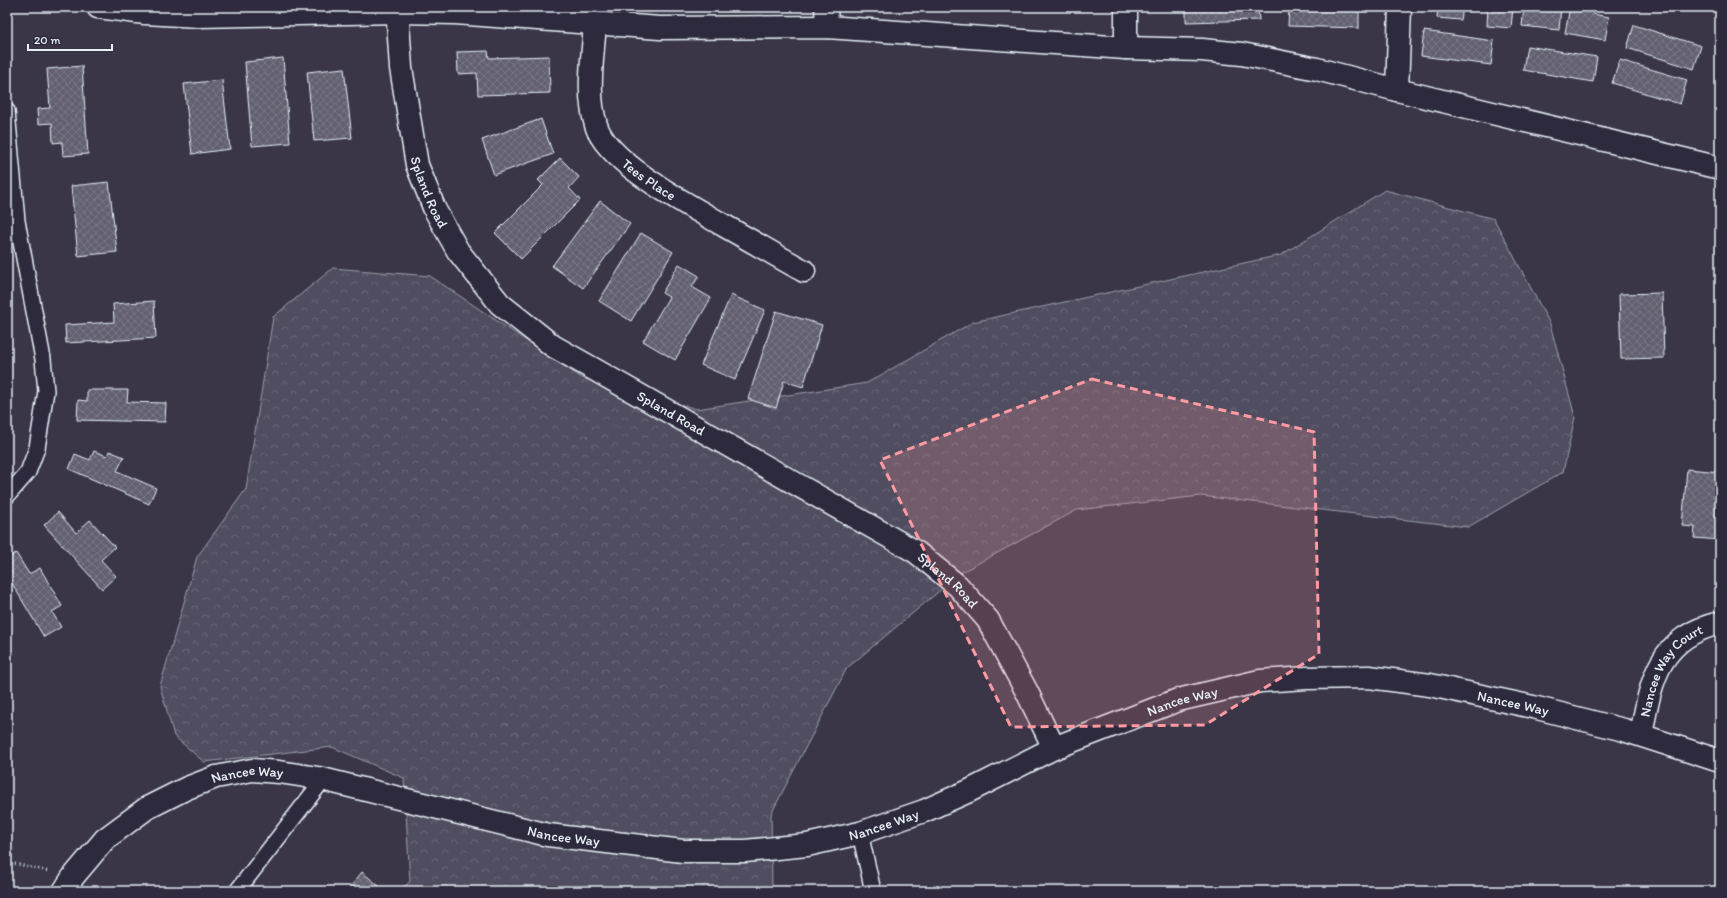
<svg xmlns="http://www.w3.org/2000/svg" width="1727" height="898" viewBox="0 0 1727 898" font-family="Itim,sans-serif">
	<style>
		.forest { fill: url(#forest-crowns); stroke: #9ca0ac }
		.building { fill: url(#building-cross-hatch); stroke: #e8f1f8 }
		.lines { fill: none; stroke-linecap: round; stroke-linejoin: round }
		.lane-casing { stroke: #e8f1f8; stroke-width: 18 }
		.street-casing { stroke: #e8f1f8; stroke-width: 25 }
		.secondary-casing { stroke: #e8f1f8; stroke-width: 25 }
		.path { stroke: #e8f1f8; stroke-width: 2.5; stroke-dasharray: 1 3; stroke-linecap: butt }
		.lane { stroke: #2f2a3d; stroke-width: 15 }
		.street { stroke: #2f2a3d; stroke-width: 22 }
		.secondary { stroke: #2f2a3d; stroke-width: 22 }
		.marked { fill: #ff9aa2; fill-opacity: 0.2; stroke: #ff9aa2; stroke-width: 3; stroke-dasharray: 8 5; stroke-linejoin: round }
		.labels { text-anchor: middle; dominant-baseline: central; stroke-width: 3; stroke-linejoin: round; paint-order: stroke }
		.street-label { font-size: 14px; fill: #e8f1f8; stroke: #2f2a3d }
	</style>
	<defs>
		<pattern id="forest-crowns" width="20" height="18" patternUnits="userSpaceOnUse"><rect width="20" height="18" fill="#504e5f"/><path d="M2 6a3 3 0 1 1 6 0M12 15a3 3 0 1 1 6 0" fill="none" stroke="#696877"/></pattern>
		<pattern id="building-cross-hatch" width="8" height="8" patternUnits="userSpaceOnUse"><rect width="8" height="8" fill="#636171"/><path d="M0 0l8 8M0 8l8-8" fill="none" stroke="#797886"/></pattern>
	</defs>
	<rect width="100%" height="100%" fill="#3a3648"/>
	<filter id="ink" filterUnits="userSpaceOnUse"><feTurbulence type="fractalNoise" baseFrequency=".025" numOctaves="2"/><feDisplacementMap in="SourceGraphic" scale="8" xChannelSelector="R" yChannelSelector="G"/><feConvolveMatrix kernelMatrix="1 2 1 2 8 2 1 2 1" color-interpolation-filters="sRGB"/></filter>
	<g filter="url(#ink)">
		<path class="forest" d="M1385 190 1494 219 1550 324 1575 417 1563 472 1468 527 1201 496 1077 510 962 572 847 668 771 814 772 891H398L410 882 404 778 332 747 204 762 174 736 160 686 197 557 246 489 273 317 333 268 430 276 582 378 697 409 867 383 973 322 1281 255Z"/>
		<path class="building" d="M1006 7H1062V8L1006 9Z
			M1186 7H1258L1259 20 1186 22Z
			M1289 7H1359V28L1288 26Z
			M1438 7H1463L1461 20 1437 18Z
			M1488 7H1513L1511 28 1487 26Z
			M1524 7H1561L1559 30 1522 26Z
			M1570 7H1594L1593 14 1609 17 1605 40 1565 33Z
			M1634 25 1701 46 1694 69 1627 48Z
			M1424 31 1494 41 1491 65 1421 56Z
			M1527 46 1597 57 1593 82 1523 70Z
			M488 51 489 58 549 56 550 93 478 95 477 73 458 74 457 52Z
			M283 58 290 143 252 146 245 62Z
			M1620 60 1687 80 1680 104 1612 83Z
			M82 66 88 154 63 156 62 142 53 143 52 123 38 124 37 109 50 108 47 69Z
			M344 68 352 138 314 141 307 72Z
			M222 80 230 149 192 154 184 84Z
			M541 119 553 154 494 175 482 140Z
			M560 158 579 177 569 188 580 200 521 259 495 233 543 185 538 180Z
			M109 182 117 252 78 256 71 186Z
			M600 201 630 224 583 288 552 266Z
			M641 233 673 252 631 321 599 301Z
			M679 264 699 276 692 287 711 298 675 360 643 341 669 297 662 293Z
			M1662 293 1664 358 1621 359 1619 294Z
			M731 295 765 310 735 380 701 365Z
			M154 301 156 338 66 343 65 325 114 322 113 304Z
			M776 311 822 325 803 387 784 381 776 408 748 399Z
			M87 390H128L127 402 166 403 165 422 77 420 78 400 87 401Z
			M94 451 107 456 109 451 124 457 117 471 156 488 149 504 69 469 75 454 90 460Z
			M1687 469 1720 472V540L1694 538 1695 527 1682 526Z
			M58 512 76 533 90 520 115 547 101 560 116 576 102 589 44 525Z
			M16 553 29 574 40 568 62 606 52 612 61 627 44 637 7 575V558Z
			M362 872 385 891H347Z"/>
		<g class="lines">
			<g class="lane-casing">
				<path id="lane" d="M7 111 17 221 43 359 46 391 37 448 28 472 7 496
					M860 833 873 891
					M237 891 323 780"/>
			</g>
			<g class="street-casing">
				<g id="street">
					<path d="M98 7 145 13 198 16 397 12 455 13 660 28 827 27 1126 48 1202 50 1242 54 1317 69 1397 90 1720 168"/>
					<path id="s1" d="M397 7 401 68 417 165 435 210 458 251 500 304 553 346 916 552 958 586 988 620 1027 692 1054 748"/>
					<path d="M826 7 827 27"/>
					<path d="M1126 7V48"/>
					<path id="s2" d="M595 23C593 56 586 93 596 125 607 163 689 205 723 225 750 240 777 256 804 271"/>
					<path d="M1397 90 1400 7"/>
					<path id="s3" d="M1641 735C1651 681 1658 637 1720 623"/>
				</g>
			</g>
			<g class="secondary-casing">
				<g id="secondary">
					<path id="s4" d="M64 891 73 877 105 839 147 808 187 788 216 777 252 770 279 772 318 778 548 835 683 851H745L807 845 860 833 924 811 969 791 1054 748 1178 700 1260 681 1306 678 1369 677 1430 685 1533 707 1624 730 1720 761"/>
				</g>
			</g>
			<path class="path" d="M7 862 47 871"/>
			<use href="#lane" class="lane"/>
			<use href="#street" class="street"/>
			<use href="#secondary" class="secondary"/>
		</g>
	</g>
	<path class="marked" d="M1092 379 1314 432 1319 654 1205 725 1011 727 880 460Z"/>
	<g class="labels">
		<g class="street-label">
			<text stroke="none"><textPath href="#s2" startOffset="180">Tees Place</textPath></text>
			<text stroke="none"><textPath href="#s1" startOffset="189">Spland Road</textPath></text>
			<text stroke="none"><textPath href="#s1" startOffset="526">Spland Road</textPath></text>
			<text stroke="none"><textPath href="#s1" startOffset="850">Spland Road</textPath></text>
			<text stroke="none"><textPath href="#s3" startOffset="74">Nancee Way Court</textPath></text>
			<text stroke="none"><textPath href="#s4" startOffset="1198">Nancee Way</textPath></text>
			<text stroke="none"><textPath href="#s4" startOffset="1534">Nancee Way</textPath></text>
			<text stroke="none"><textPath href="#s4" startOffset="226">Nancee Way</textPath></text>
			<text stroke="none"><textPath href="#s4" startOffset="874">Nancee Way</textPath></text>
			<text stroke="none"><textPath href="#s4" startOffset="550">Nancee Way</textPath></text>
		</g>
	</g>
	<rect width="1727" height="898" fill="none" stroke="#2f2a3d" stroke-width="24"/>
	<rect x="12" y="12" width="1703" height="874" fill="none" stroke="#e8f1f8" stroke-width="1.5" filter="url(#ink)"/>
	<path d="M28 44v6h84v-6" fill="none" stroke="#e8f1f8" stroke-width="2"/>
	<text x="34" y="44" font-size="12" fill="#e8f1f8" stroke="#2f2a3d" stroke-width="3" paint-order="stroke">20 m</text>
</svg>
